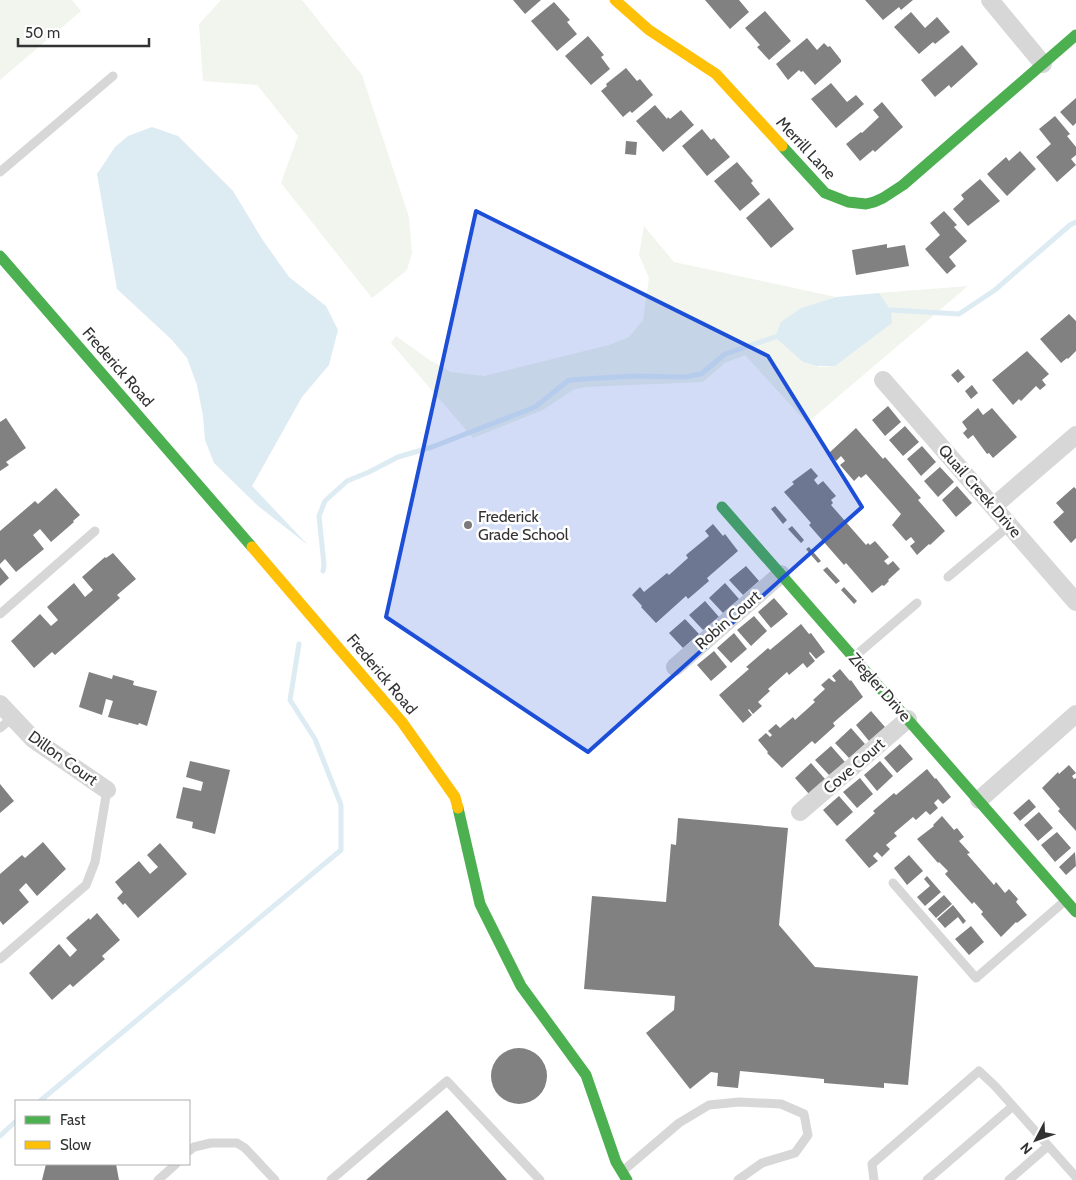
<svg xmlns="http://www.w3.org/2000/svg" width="1076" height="1180" viewBox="0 0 1076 1180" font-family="Cabin,sans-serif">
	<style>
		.green { fill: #f1f5ed }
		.water { fill: #ddebf3 }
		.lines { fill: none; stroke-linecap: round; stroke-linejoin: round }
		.stream { stroke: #ddebf3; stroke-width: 5 }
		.building { fill: #818181 }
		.lane { stroke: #d7d7d7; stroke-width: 9 }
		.street { stroke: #d7d7d7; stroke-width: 18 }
		.fast { stroke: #4caf50; stroke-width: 11 }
		.slow { stroke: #ffc107; stroke-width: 11 }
		.marked { fill: #1d4ed8; fill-opacity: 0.2; stroke: #1d4ed8; stroke-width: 4; stroke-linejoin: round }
		.poi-dot { fill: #7a7a7a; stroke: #fff; stroke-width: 2 }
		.labels { text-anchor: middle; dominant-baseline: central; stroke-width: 5; stroke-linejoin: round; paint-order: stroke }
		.street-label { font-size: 16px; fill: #333; stroke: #fff }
		.poi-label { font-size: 16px; fill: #333; stroke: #fff; text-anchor: start }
	</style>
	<rect width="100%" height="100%" fill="#fff"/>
	<path class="green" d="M0 0H72L81 11 0 80Z
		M221 0H302L362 75 409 217 412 253 407 270 372 298 281 183 298 136 257 85 203 81 199 24Z
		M644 226 674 262 836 297 801 308 803 362 820 367 835 366 891 310 879 293 968 286 807 423 745 355 725 363 703 382 585 387 573 390 543 410 473 438 391 343 396 336 428 359 451 372 484 376 609 345 629 337 643 320 649 278 639 255Z"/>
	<path class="water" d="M152 127 178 136 233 191 262 239 289 277 326 306 338 330 329 365 302 397 252 486 308 545 258 506 214 463 205 440 203 416 197 385 187 358 172 340 117 289 97 174 115 147 128 136Z
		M879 293 891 310 892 323 835 366H817L803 362 775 337 781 322 801 308 836 297Z"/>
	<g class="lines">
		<path class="stream" d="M891 310 959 314 995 290 1070 225 1076 222
			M323 571 324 565 319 516 325 501 347 481 369 472 398 457 432 447 535 407 569 380 633 376 685 377 701 374 725 354 775 337
			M40 1101 341 850V805L315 739 290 700 299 644
			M0 1136 16 1121"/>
	</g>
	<path class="building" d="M513 0H541L525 14Z
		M705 0H739L749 12 730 29Z
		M865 0H913L901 10 899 7 883 20Z
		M554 2 570 20 567 22 577 34 557 51 531 21Z
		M765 11 791 41 769 60 757 47 760 45 745 28Z
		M911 12 925 28 937 17 950 32 935 44 933 42 919 54 894 27Z
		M588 36 604 55 601 57 610 69 591 85 565 56Z
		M807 38 817 50 824 43 828 47 830 46 841 60V62L815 85 803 71 801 72 799 70 788 80 776 64Z
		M962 45 978 64 951 88 949 85 935 97 921 80Z
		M626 68 637 81 640 79 653 95 632 113 630 111 623 117 601 91 607 86 606 84Z
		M831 83 847 102 856 95 864 104 836 128 811 99Z
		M1076 98V123L1073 126 1060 112Z
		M882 102 903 127 875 152 873 150 860 161 846 144 861 132 862 133 879 117 873 110Z
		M655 105 667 119 668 117 670 119 681 110 694 125 663 152 636 121Z
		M1055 116 1070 134 1067 136 1076 147V155L1071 159 1076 165 1057 182 1036 157 1051 144 1039 129Z
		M702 129 711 140 714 138 730 157 707 176 682 146Z
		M626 141 637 142 636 155 625 154Z
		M1020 151 1036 169 1007 196 987 174 1006 157 1009 161Z
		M737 162 753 181 751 183 760 194 740 211 714 181Z
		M980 179 1000 201 968 226 953 209 964 199 961 195Z
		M769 198 794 229 771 248 746 218Z
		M944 211 957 225 954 227 967 241 949 257 956 266 947 274 925 249 940 235 930 223Z
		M887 244V248L905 245 909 266 856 275 852 250Z
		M1069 314 1076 321V351L1068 359 1067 358 1061 363 1040 339Z
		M1027 351 1049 374 1042 380 1046 385 1040 390 1036 386 1021 401 1019 399 1013 405 992 380Z
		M958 369 965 377 958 383 951 375Z
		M972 385 978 393 971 399 965 391Z
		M888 406 901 422 885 436 872 420Z
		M978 408 983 415 992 408 1017 437 993 458 989 453 987 454 973 435 968 439 963 433 967 429 962 422Z
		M6 418 26 448 6 462 9 465 0 471V422Z
		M905 426 919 442 903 456 889 440Z
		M856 428 883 459 885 457 921 498 918 500 945 531 930 545 929 544 917 555 910 546 915 542 911 537 906 541 892 525 901 514 866 474 861 478 859 476 854 481 840 465 845 461 841 456 836 461 829 453Z
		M922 446 936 462 921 476 907 459Z
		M940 467 954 482 938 497 924 481Z
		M811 468 818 476 814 480 818 485 823 481 836 496 831 500 833 503 831 505 866 545 868 543 870 545 875 541 889 557 884 561 888 565 893 561 900 569 888 580 889 581 884 586 882 585 872 593 846 563 844 565 809 525 811 523 784 492 794 484 792 482Z
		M957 486 972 503 956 517 942 500Z
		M1074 487 1076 489V538L1071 543 1053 522 1064 512 1056 503Z
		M56 488 80 515 73 521 74 522 51 542 40 529 33 535 44 549 16 572 5 559 0 564V531L35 501 38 504Z
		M775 506 787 520 783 524 771 509Z
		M713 524 723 536 725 534 738 551 707 578 709 581 688 599 686 596 656 623 641 607 642 606 632 595 640 587 644 592 667 573 669 575 688 558 686 555 709 536 705 531Z
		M792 526 804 540 801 543 788 529Z
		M809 547 821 561 818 563 806 549Z
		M113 553 136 579 117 595 120 598 55 655 52 652 34 668 11 641 40 614 51 626 58 620 47 607 74 583 85 597 93 590 82 577 105 557 106 558Z
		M746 566 759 581 743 595 729 580Z
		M0 567 9 578 0 586Z
		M827 567 840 581 836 584 823 570Z
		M725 583 739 599 723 613 709 598Z
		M844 587 857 601 854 604 841 590Z
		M774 598 788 614 771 628 758 612Z
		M705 601 719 617 703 630 689 615Z
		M754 616 767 631 751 646 737 630Z
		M685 619 699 634 683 648 669 633Z
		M801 624 809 634 811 633 825 652 816 659 810 652 809 653 815 661 807 668 803 663 789 675 787 672 768 689 770 691 758 702 762 706 753 714 749 709 748 710 752 715 743 723 719 695 749 669 746 667 768 648 770 650Z
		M734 633 747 649 731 663 717 648Z
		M714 651 727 667 711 681 697 665Z
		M840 669 850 681 851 680 863 697 833 723 835 726 815 744 812 741 782 768 767 753 768 752 758 740 766 733 770 737 772 735 768 731 776 724 780 728 793 717 795 720 815 702 813 700 825 689 821 685 829 678 834 682 836 681 832 676Z
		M89 672 112 679 113 675 134 681 133 685 157 691 147 726 139 723 138 725 108 717 113 701 106 699 102 715 79 707Z
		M871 711 885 727 869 741 856 725Z
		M851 728 865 744 849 758 835 743Z
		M900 744 913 759 897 773 884 758Z
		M831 746 845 762 829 775 815 760Z
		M190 761 230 770 215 834 192 828 193 822 176 818 183 787 201 791 203 782 186 777Z
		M880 761 893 776 877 791 864 775Z
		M811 763 825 779 809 794 795 778Z
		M1069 765 1076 773 1072 776 1074 779 1076 778V831L1058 811 1060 809 1042 788 1058 772 1059 774Z
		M927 769 935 779 936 778 951 797 943 804 938 799 934 803 938 808 930 815 926 811 916 820 913 817 894 833 897 836 886 845 890 849 882 857 877 852 873 856 878 861 869 868 845 840 875 813 873 811 894 793 896 795Z
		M860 778 873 794 857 808 843 792Z
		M0 784 14 801 0 813Z
		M839 796 853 812 837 826 823 810Z
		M1029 799 1036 807 1020 821 1013 813Z
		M1039 812 1053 828 1038 841 1024 825Z
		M942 816 954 830 957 828 964 837 959 841 970 853 967 854 994 885 996 882 1005 893 1009 889 1018 899 1016 902 1027 915 1017 923 1016 922 1001 937 981 914 983 912 974 902 972 904 945 874 948 871 939 862 938 863 917 839 934 826 933 825Z
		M678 818 788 828 779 925 815 967 918 976 908 1085 884 1083V1088L824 1083V1079L740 1071 738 1088 717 1086 718 1073 711 1072 690 1089 646 1033 674 1010 675 996 584 989 592 896 666 902 671 844 676 845Z
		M1057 832 1071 848 1055 862 1041 845Z
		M43 842 66 869 37 896 26 883 19 890 29 902 3 925 0 921V874L22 855 25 858Z
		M160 843 187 874 138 918 125 903 123 905 117 898 123 892 115 882 139 861 150 874 158 867 147 855Z
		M1075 852 1076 866 1066 875 1059 867Z
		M909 855 923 871 907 885 894 868Z
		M927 876 941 892 925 906 917 897 930 886 924 879Z
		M944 895 952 904 936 918 928 909Z
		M953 905 966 921 963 924 958 917 945 928 937 919Z
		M97 913 120 940 102 956 105 959 73 987 70 984 52 1000 29 973 59 944 70 957 77 950 66 938 89 918 90 920Z
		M971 926 984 942 969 955 955 939Z
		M491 1076a28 28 0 1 1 56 0a28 28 0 1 1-56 0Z
		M447 1110 507 1180H366Z
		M46 1164H116L119 1180H42Z"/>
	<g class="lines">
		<path class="lane" d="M0 172 113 76
			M948 577 1010 525
			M0 614 95 531
			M854 657 917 603
			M0 728 12 718
			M893 883 976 978 1066 900
			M0 959 86 885 95 862 107 790
			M189 1151 194 1147 211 1143H237L245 1148 275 1180
			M624 1170 679 1123 709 1105 739 1102 781 1104 804 1114 808 1135 795 1153 762 1163 738 1180
			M158 1180 176 1164
			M331 1180 447 1081 540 1180
			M874 1180 872 1164 979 1071 995 1086 1076 1177
			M927 1180 1013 1106
			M1009 1180 1048 1146"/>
		<path class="street" d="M990 0 1043 64
			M883 380 1076 602
			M994 506 1076 435
			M675 667 781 574
			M0 704 33 739 107 790
			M979 800 1076 714
			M800 812 908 719"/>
		<path class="fast" d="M782 146 825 193 848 202 866 204 874 202 883 198 903 185 1076 35
			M0 256 252 547
			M722 507 1076 912
			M458 808 480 904 521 986 586 1075 616 1162 627 1180"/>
		<path class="slow" d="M615 0 649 30 716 74 782 146
			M252 547 402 722 455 797 458 808"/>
	</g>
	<path class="marked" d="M476 211 768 356 862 507 588 752 386 617Z"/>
	<circle class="poi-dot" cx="468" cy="525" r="5"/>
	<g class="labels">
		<g class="street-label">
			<text transform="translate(806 148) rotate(47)">Merrill Lane</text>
			<text transform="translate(118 367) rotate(49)">Frederick Road</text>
			<text transform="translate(980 491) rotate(49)">Quail Creek Drive</text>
			<text transform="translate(728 620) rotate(-41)">Robin Court</text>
			<text transform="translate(382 674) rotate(50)">Frederick Road</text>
			<text transform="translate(880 687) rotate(49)">Ziegler Drive</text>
			<text transform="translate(63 758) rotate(36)">Dillon Court</text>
			<text transform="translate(854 766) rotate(-41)">Cove Court</text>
		</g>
		<g class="poi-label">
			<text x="478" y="516">Frederick<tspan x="478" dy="18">Grade School</tspan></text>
		</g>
	</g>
	<rect x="15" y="1100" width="175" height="65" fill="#ffffff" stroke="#adadad"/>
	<rect x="25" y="1116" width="25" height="8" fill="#4caf50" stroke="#adadad"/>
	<text x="60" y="1125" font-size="15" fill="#333333">Fast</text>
	<rect x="25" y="1141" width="25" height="8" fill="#ffc107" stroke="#adadad"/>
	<text x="60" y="1150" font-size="15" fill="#333333">Slow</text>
	<g transform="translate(1036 1140) rotate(229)" stroke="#ffffff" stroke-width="4" paint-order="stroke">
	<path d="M0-4L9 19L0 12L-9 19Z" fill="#333333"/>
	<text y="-8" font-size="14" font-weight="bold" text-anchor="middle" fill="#333333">N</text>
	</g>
	<path d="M18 38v8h131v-8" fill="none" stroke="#333333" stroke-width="2.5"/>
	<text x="25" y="38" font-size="15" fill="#333333" stroke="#ffffff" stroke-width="4" paint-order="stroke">50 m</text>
</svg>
